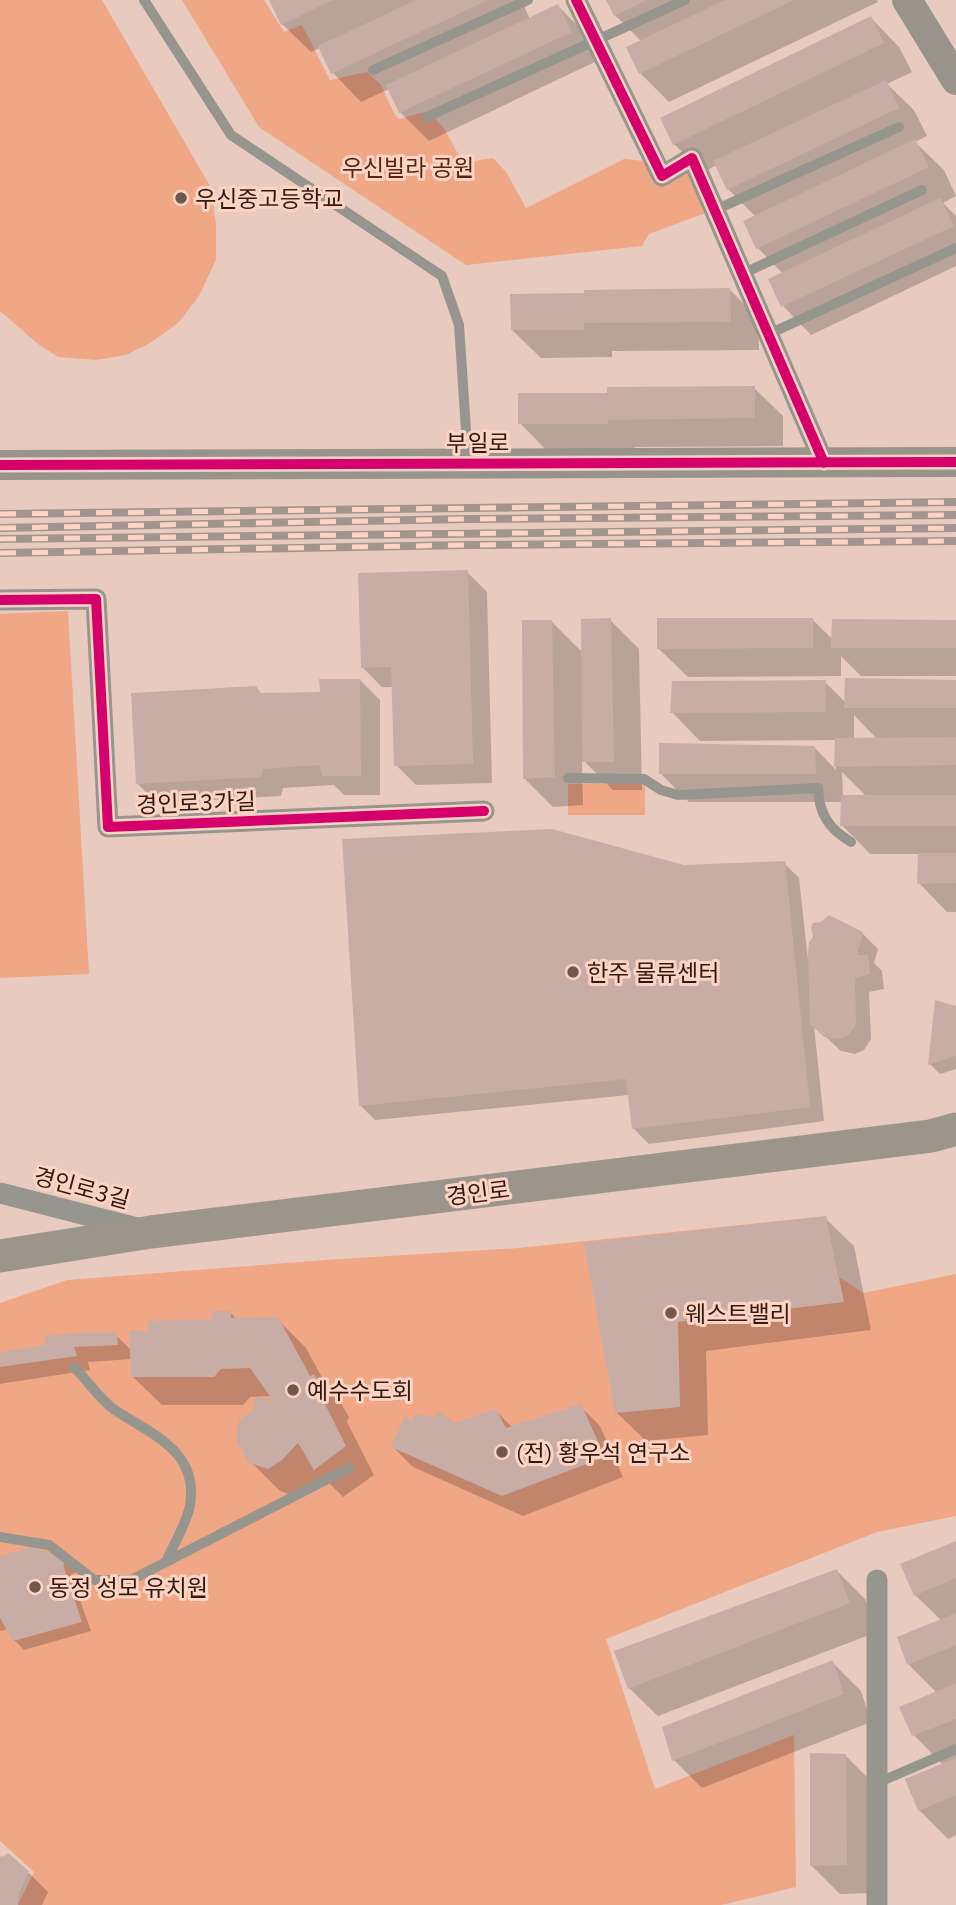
<svg xmlns="http://www.w3.org/2000/svg" width="956" height="1905" viewBox="0 0 956 1905" font-family="'IBM Plex Sans','Noto Sans KR',sans-serif">
	<style>
		.green { fill: #f0a786 }
		.shadow { fill: #0003; fill-rule: evenodd }
		.building { fill: #c8ada7 }
		.lines { fill: none; stroke-linecap: round; stroke-linejoin: round }
		.lane { stroke: #96968f; stroke-width: 10 }
		.street { stroke: #96968f; stroke-width: 21 }
		.secondary { stroke: #98948b; stroke-width: 30 }
		.primary { stroke: #9c958c; stroke-width: 33 }
		.rail-casing { stroke: #a2958d; stroke-width: 8 }
		.rail { stroke: #fdd4c3; stroke-width: 5; stroke-dasharray: 16; stroke-linecap: butt }
		.cycleway-casing { stroke: #fdd4c3; stroke-width: 15 }
		.cycleway { stroke: #d6006c; stroke-width: 10 }
		.poi-dot { fill: #71574c; stroke: #fdd4c3; stroke-width: 2.5 }
		.labels { text-anchor: middle; dominant-baseline: central; stroke-width: 6; stroke-linejoin: round; paint-order: stroke }
		.park-label { font-size: 23px; fill: #562710; stroke: #fdd4c3 }
		.poi-label { font-size: 23px; fill: #31190f; stroke: #fdd4c3; text-anchor: start }
		.street-label { font-size: 23px; fill: #31190f; stroke: #fdd4c3 }
	</style>
	<rect width="100%" height="100%" fill="#e8cbbe"/>
	<path class="green" d="M0 0H102L210 186 216 224V260L199 296 179 322 152 342 126 355 96 360 58 357 38 344 0 311Z
		M182 0H264L284 32 302 25 330 80 367 72 381 85 395 115 399 119 429 111 445 130 463 163 493 158 506 172 526 208 624 159 686 165 711 211 649 234 642 246 466 265 259 127Z
		M68 611 89 974 0 978V614Z
		M645 783V815H568V784Z
		M826 1216 839 1277 863 1293 956 1274V1516L877 1532 606 1639 655 1789 794 1735 796 1887 721 1905H18L34 1872 0 1841V1303L67 1280 340 1259 519 1248Z"/>
	<path class="shadow" d="M271 0H521L530 19 558 6 586 34 599 60 429 141 400 112 389 89 361 102 333 73 320 48 311 52 282 24Z
		M608 0H877L878 2 669 102 640 73 642 42 615 15Z
		M871 18 899 47 912 72 887 84 914 110 927 136 915 142 944 170 956 196 943 203 956 216V266L811 335 783 306 770 280 783 274 758 248 745 222 756 217 728 189 717 165 703 172 674 144Z
		M730 290 758 318 759 350 612 351V357L541 358 512 330Z
		M754 388 783 416V446L635 447V452H548L520 423 609 394Z
		M467 572 487 592 492 783 416 785 396 765 393 687H382L362 667Z
		M610 620 639 649 642 790H613L582 759 583 805 553 807 524 778 552 622 583 653Z
		M813 620 833 640 956 621V676H861L841 656V676L688 677 659 649Z
		M360 680 380 700V795H344L334 785 283 788 281 796 157 803 137 783 262 694H321Z
		M956 681V912H947L919 883 920 854H870L842 825 843 802H689L660 773 814 747 836 770 837 740 700 741 672 712 825 682 846 703ZM854 715 877 739H854ZM842 772 867 797H843Z
		M784 863 799 878 808 960 862 933 878 949 874 963 882 971 884 989 869 992 871 1039 864 1050 855 1054 841 1051 814 1026 824 1121 649 1144 634 1129 629 1095 375 1120 360 1105 684 867Z
		M956 1008V1069L940 1074 930 1064Z
		M825 1218 854 1246 871 1330 706 1351 708 1435 646 1441 617 1413 586 1244Z
		M230 1312 237 1320 277 1319 306 1348 330 1392 342 1405 349 1417 347 1422 374 1475 343 1497 322 1476 310 1489 297 1497 280 1491 251 1462 276 1401 272 1396 250 1397 243 1405H162L133 1377 132 1359 88 1362 90 1370 0 1384V1353L116 1335 131 1350 149 1333 214 1320Z
		M580 1406 600 1426 623 1477 523 1516 413 1467 393 1447 414 1424 455 1425 496 1411 513 1428Z
		M956 1543V1835L948 1839 919 1810 943 1765 914 1735 937 1693 909 1665 899 1638 942 1621 915 1595Z
		M0 1558 68 1562 78 1571 71 1575 91 1631 24 1650 14 1640 8 1629 0 1631Z
		M837 1571 865 1599 877 1632 658 1716 629 1688Z
		M832 1662 861 1691 871 1722 702 1788 674 1760Z
		M845 1755 874 1784 875 1893 840 1894 812 1866Z
		M0 1857 28 1872 48 1892 42 1905H0Z"/>
	<path class="building" d="M269 0H333L281 25Z
		M416 0H488L331 74 318 46Z
		M606 0H647L614 16Z
		M725 0H794L639 74 626 47Z
		M558 4 572 32 399 113 386 85Z
		M871 16 884 43 673 145 660 118Z
		M886 80 899 108 727 190 713 161Z
		M915 139 929 167 756 249 743 221Z
		M940 198 954 226 781 307 768 279Z
		M730 288 731 322 584 323V330H511L510 294 584 293V290Z
		M755 386V418L608 420V424H518V393H607V387Z
		M468 570 473 764 394 766 391 667 361 668 358 573Z
		M611 618 614 762H582L581 619Z
		M657 618H813V648L657 649Z
		M832 619 956 620V648H831Z
		M522 620H552L555 777 523 779Z
		M845 678 956 680V708H844Z
		M319 679H360L361 776H322L319 765 263 769 261 777 136 784 131 693 256 686 261 693 320 692Z
		M826 680V712L670 713 672 681Z
		M956 737V765L834 767 835 738Z
		M659 743 815 746 816 774H659Z
		M841 795H956V826H840Z
		M552 829 684 865 785 861 810 1107 632 1129 626 1079 359 1106 342 839Z
		M918 853H956V883L917 884Z
		M829 915 863 932 857 955H868L870 974 855 978 856 1024 849 1035 839 1039 824 1037 810 1024 808 955 809 942 813 937 811 927 813 923 821 922Z
		M935 1000 956 1006V1056L928 1065Z
		M826 1216 844 1302 678 1322 680 1407 615 1413 584 1243Z
		M213 1311H231V1318L278 1317 310 1376 314 1374 321 1387 319 1392 346 1446 314 1470 298 1443 282 1460 268 1469 249 1463 236 1440 239 1420 254 1409 255 1397 272 1399 250 1368 221 1369 214 1377H131L129 1331H148V1321L212 1319Z
		M76 1333H117L118 1345 74 1347 77 1356 0 1367V1352L45 1345V1336Z
		M581 1404 605 1457 502 1496 391 1447 405 1416 413 1421 414 1414 436 1417V1410L455 1423 496 1409 506 1428Z
		M956 1541V1578L914 1596 900 1564Z
		M32 1547 69 1560 63 1565 82 1622 13 1641 0 1618V1556Z
		M837 1569 850 1603 628 1689 614 1651Z
		M956 1613V1645L907 1665 897 1637Z
		M833 1660 844 1694 672 1761 662 1727Z
		M956 1683V1719L912 1736 899 1707Z
		M810 1753 846 1754 847 1865 810 1866Z
		M956 1758V1795L918 1811 905 1779Z
		M8 1853 29 1871 19 1894 18 1905H0V1855L2 1857Z"/>
	<g class="lines">
		<path class="lane" d="M144 0 231 135 442 276 459 325 468 460
			M373 70 528 0
			M427 117 685 0
			M715 210 899 127
			M742 274 922 190
			M769 334 956 248
			M568 778 644 779 661 790 678 795 818 788C819 814 829 829 851 842
			M74 1367C87 1380 100 1400 115 1410 151 1434 199 1451 190 1505 187 1523 174 1543 167 1560
			M0 1537 49 1545 94 1580H131L349 1468
			M877 1783 956 1749"/>
		<path class="street" d="M576 0 662 176 692 158 824 463
			M0 600 96 599 108 827 484 811
			M0 1193 137 1228
			M877 1580V1905"/>
		<path class="secondary" d="M907 0 956 80
			M0 465 956 462"/>
		<path class="primary" d="M0 1256 151 1232 931 1136 956 1129"/>
		<g class="rail-casing">
			<path id="rail" d="M0 514 956 502
				M0 528 467 519 956 515
				M0 539 956 528
				M0 553 468 545 956 541"/>
		</g>
		<use href="#rail" class="rail"/>
		<g class="cycleway-casing">
			<path id="cycleway" d="M576 0 662 176 692 158 824 463
				M0 465 956 462
				M0 600 96 599 108 827 484 811"/>
		</g>
		<use href="#cycleway" class="cycleway"/>
	</g>
	<g class="poi-dot">
		<circle cx="181" cy="198" r="7"/>
		<circle cx="573" cy="972" r="7"/>
		<circle cx="671" cy="1313" r="7"/>
		<circle cx="293" cy="1390" r="7"/>
		<circle cx="502" cy="1452" r="7"/>
		<circle cx="35" cy="1587" r="7"/>
	</g>
	<g class="labels">
		<g class="park-label">
			<text x="408" y="167">우신빌라 공원</text>
		</g>
		<g class="poi-label">
			<text x="195" y="198">우신중고등학교</text>
			<text x="587" y="972">한주 물류센터</text>
			<text x="685" y="1313">웨스트밸리</text>
			<text x="307" y="1390">예수수도회</text>
			<text x="516" y="1452">(전) 황우석 연구소</text>
			<text x="49" y="1587">동정 성모 유치원</text>
		</g>
		<g class="street-label">
			<text x="478" y="442">부일로</text>
			<text transform="translate(196 802) rotate(-2)">경인로3가길</text>
			<text transform="translate(82 1187) rotate(15)">경인로3길</text>
			<text transform="translate(478 1192) rotate(-7)">경인로</text>
		</g>
	</g>
</svg>
